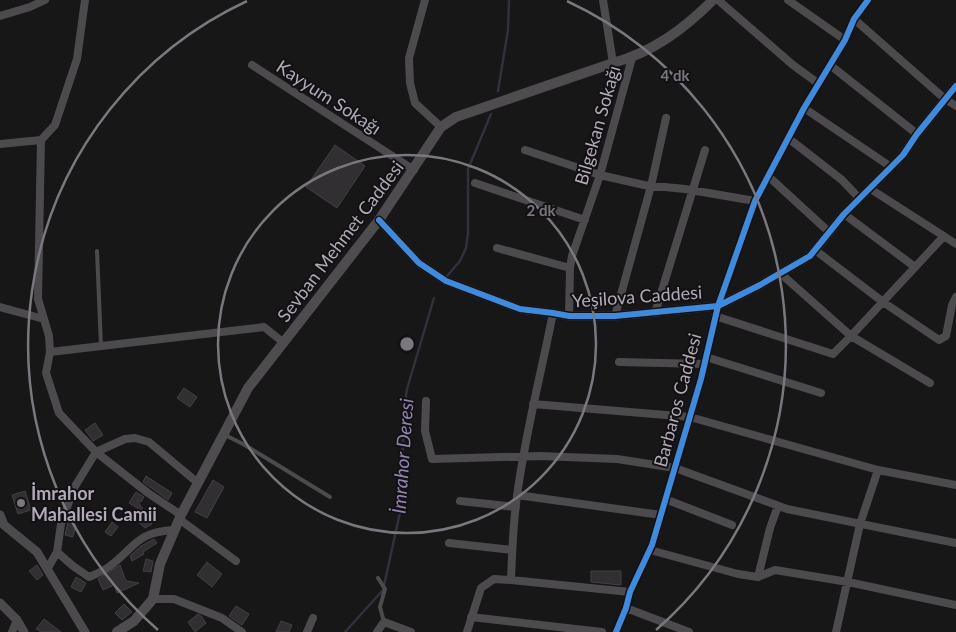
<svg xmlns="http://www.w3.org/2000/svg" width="956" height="632" viewBox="0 0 956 632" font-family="Lato,sans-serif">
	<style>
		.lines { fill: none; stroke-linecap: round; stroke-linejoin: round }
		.stream { stroke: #332f3c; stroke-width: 2.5 }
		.building { fill: #312f31; stroke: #424043 }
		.service { stroke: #4c4a4d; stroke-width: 4 }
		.minor { stroke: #4c4a4d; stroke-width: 8 }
		.tertiary { stroke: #4c4a4d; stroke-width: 9 }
		.secondary { stroke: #4e4c4f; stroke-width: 10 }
		.cycleway-casing { stroke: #131113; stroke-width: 9 }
		.cycleway { stroke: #408adc; stroke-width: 6 }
		.ring { fill: none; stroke: #7b777f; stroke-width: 2.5 }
		.poi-dot { fill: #7b777f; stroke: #131113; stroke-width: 2 }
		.labels { text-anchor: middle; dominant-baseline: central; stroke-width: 4; stroke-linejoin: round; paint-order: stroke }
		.street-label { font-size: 18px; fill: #b1aab7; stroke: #131113 }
		.poi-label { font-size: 18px; font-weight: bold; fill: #b1aab7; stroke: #131113; text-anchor: start }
		.water-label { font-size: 19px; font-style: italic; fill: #9384af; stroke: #131113 }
		.centre { fill: #7b777f; stroke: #131113; stroke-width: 2.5 }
		.ring-label { font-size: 15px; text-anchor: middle; font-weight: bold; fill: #7b777f; stroke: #131113; stroke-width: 4; stroke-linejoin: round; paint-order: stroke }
	</style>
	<rect width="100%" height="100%" fill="#171717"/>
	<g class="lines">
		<path class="stream" d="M498 91 508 30 509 0
			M447 276 460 261 466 248 468 233V169L491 114
			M345 632 383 590 401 508 404 410 407 389 434 298"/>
	</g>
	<path class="building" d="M335 145 365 166 337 208 306 187Z
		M184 388 197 397 190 407 177 398Z
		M95 423 103 435 93 441 85 430Z
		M146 476 172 493 168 500 143 482Z
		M213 480 224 487 207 518 195 512Z
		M25 491 31 510 18 514 12 495Z
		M136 492 144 497 141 502 137 500 152 524 145 528 136 520 142 511 129 503Z
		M68 522 76 525 73 537 65 535Z
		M112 522 118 527 111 536 105 532Z
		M154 539 157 543 143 552 144 554 132 561 130 556 141 546Z
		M146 559 153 561 151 572 143 571Z
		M207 562 222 574 212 587 197 575Z
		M37 565 43 575 37 580 29 571Z
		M120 565 126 581 139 583 117 593 114 585 103 590 98 579Z
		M591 571H621V585L591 582Z
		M76 577 86 583 81 592 71 587Z
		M124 604 132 612 122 620 115 613Z
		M236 606 249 614 242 625 229 616Z
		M198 614 201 616 206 623 195 632 188 622Z
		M44 619 61 632H41L36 629Z
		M281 621 292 625 289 632H276Z"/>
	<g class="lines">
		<path class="service" d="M97 251 101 346
			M225 435 243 444 330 497
			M378 578 385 589 380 607 384 622"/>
		<path class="minor" d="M85 0 77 59 55 125 41 140 38 299 49 336 50 352 46 373 59 413 96 452 148 493 181 515
			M425 0 409 58 410 83 415 103 441 127
			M603 0 613 63
			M718 0 793 65 819 84
			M788 0 845 40
			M0 16 30 7 45 0
			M854 19 945 99 956 106
			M252 65 414 170
			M830 65 917 134
			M804 108 891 167
			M788 138 842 180 859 198
			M0 144 41 140
			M525 150 600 175 644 185 685 189 755 201
			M768 176 829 232
			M475 183 585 220
			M869 188 956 244
			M844 214 915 267
			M497 248 570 268
			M815 250 883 302 939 340 946 336 952 305 956 297
			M780 273 851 336 930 383
			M0 307 44 319
			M553 313C541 374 525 434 517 496 513 524 512 552 511 580L630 592
			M655 313 705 150
			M569 316 570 268 572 256 600 175 632 58
			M615 316 651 186 666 118
			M715 316 833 354 851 336 944 236
			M50 352 264 327 284 343
			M706 357 821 393
			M619 362 705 364
			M426 401 425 431 432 459 540 456 617 459 675 468 787 509 956 543
			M533 404 690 417 878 470 956 485
			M517 495 661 515
			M665 499 732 525
			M460 501 516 507
			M179 519 236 561
			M449 543 512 550
			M650 550 738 574 758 577 775 570 848 582 956 605
			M57 552 73 566 89 577C96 574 104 571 110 566 136 546 137 532 174 530
			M48 568 57 552 61 524 74 488 96 452 125 439 135 438 149 442 198 483
			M758 577 770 528 778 506
			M153 599H174L222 618 242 632
			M626 608 689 632
			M471 617 602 632
			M12 632 17 620
			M307 632 313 618
			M377 632 384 622 411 632
			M467 632 481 588 494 579 511 580
			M616 632 626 608 630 592 652 545 701 379 718 306 755 201 804 108 845 40 854 19 868 0
			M836 632 860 524 878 470"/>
		<path class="tertiary" d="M379 220 419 263 446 281 520 309 553 313 569 316H615L718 306 760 285 810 256 844 214 903 155 917 134 956 86
			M0 515 4 525 37 552 85 632
			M0 603 17 620 24 632"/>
		<path class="secondary" d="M117 632 134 621 153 599 160 564 181 515 248 388 379 220 441 127 456 117 613 63C653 52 684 29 713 0"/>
		<g class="cycleway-casing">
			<path id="cycleway" d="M379 220 419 263 446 281 520 309 553 313 569 316H615L718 306 760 285 810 256 844 214 903 155 917 134 956 86
				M616 632 626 608 630 592 652 545 701 379 718 306 755 201 804 108 845 40 854 19 868 0"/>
		</g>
		<use href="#cycleway" class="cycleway"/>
	</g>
	<g class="ring">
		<circle cx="407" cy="344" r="189"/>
		<path d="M158 630A379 379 0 0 1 247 1M567 1A379 379 0 0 1 656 630"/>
	</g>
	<circle class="poi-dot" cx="21" cy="503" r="5"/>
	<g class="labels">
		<g class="street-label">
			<text transform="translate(329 97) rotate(33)">Kayyum Sokağı</text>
			<text transform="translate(597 125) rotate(-74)">Bilgekan Sokağı</text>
			<text transform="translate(340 241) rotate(-53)">Sevban Mehmet Caddesi</text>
			<text transform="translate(637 296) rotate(-4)">Yeşilova Caddesi</text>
			<text transform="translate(677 400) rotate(-75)">Barbaros Caddesi</text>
		</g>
		<g class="poi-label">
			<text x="31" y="493">İmrahor<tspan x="31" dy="21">Mahallesi Camii</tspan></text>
		</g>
		<g class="water-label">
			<text transform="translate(402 456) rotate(-86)">İmrahor Deresi</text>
		</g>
	</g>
	<circle cx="407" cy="344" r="8" class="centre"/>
	<g class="ring-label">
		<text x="675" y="81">4 dk</text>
		<text x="541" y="216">2 dk</text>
	</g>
</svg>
